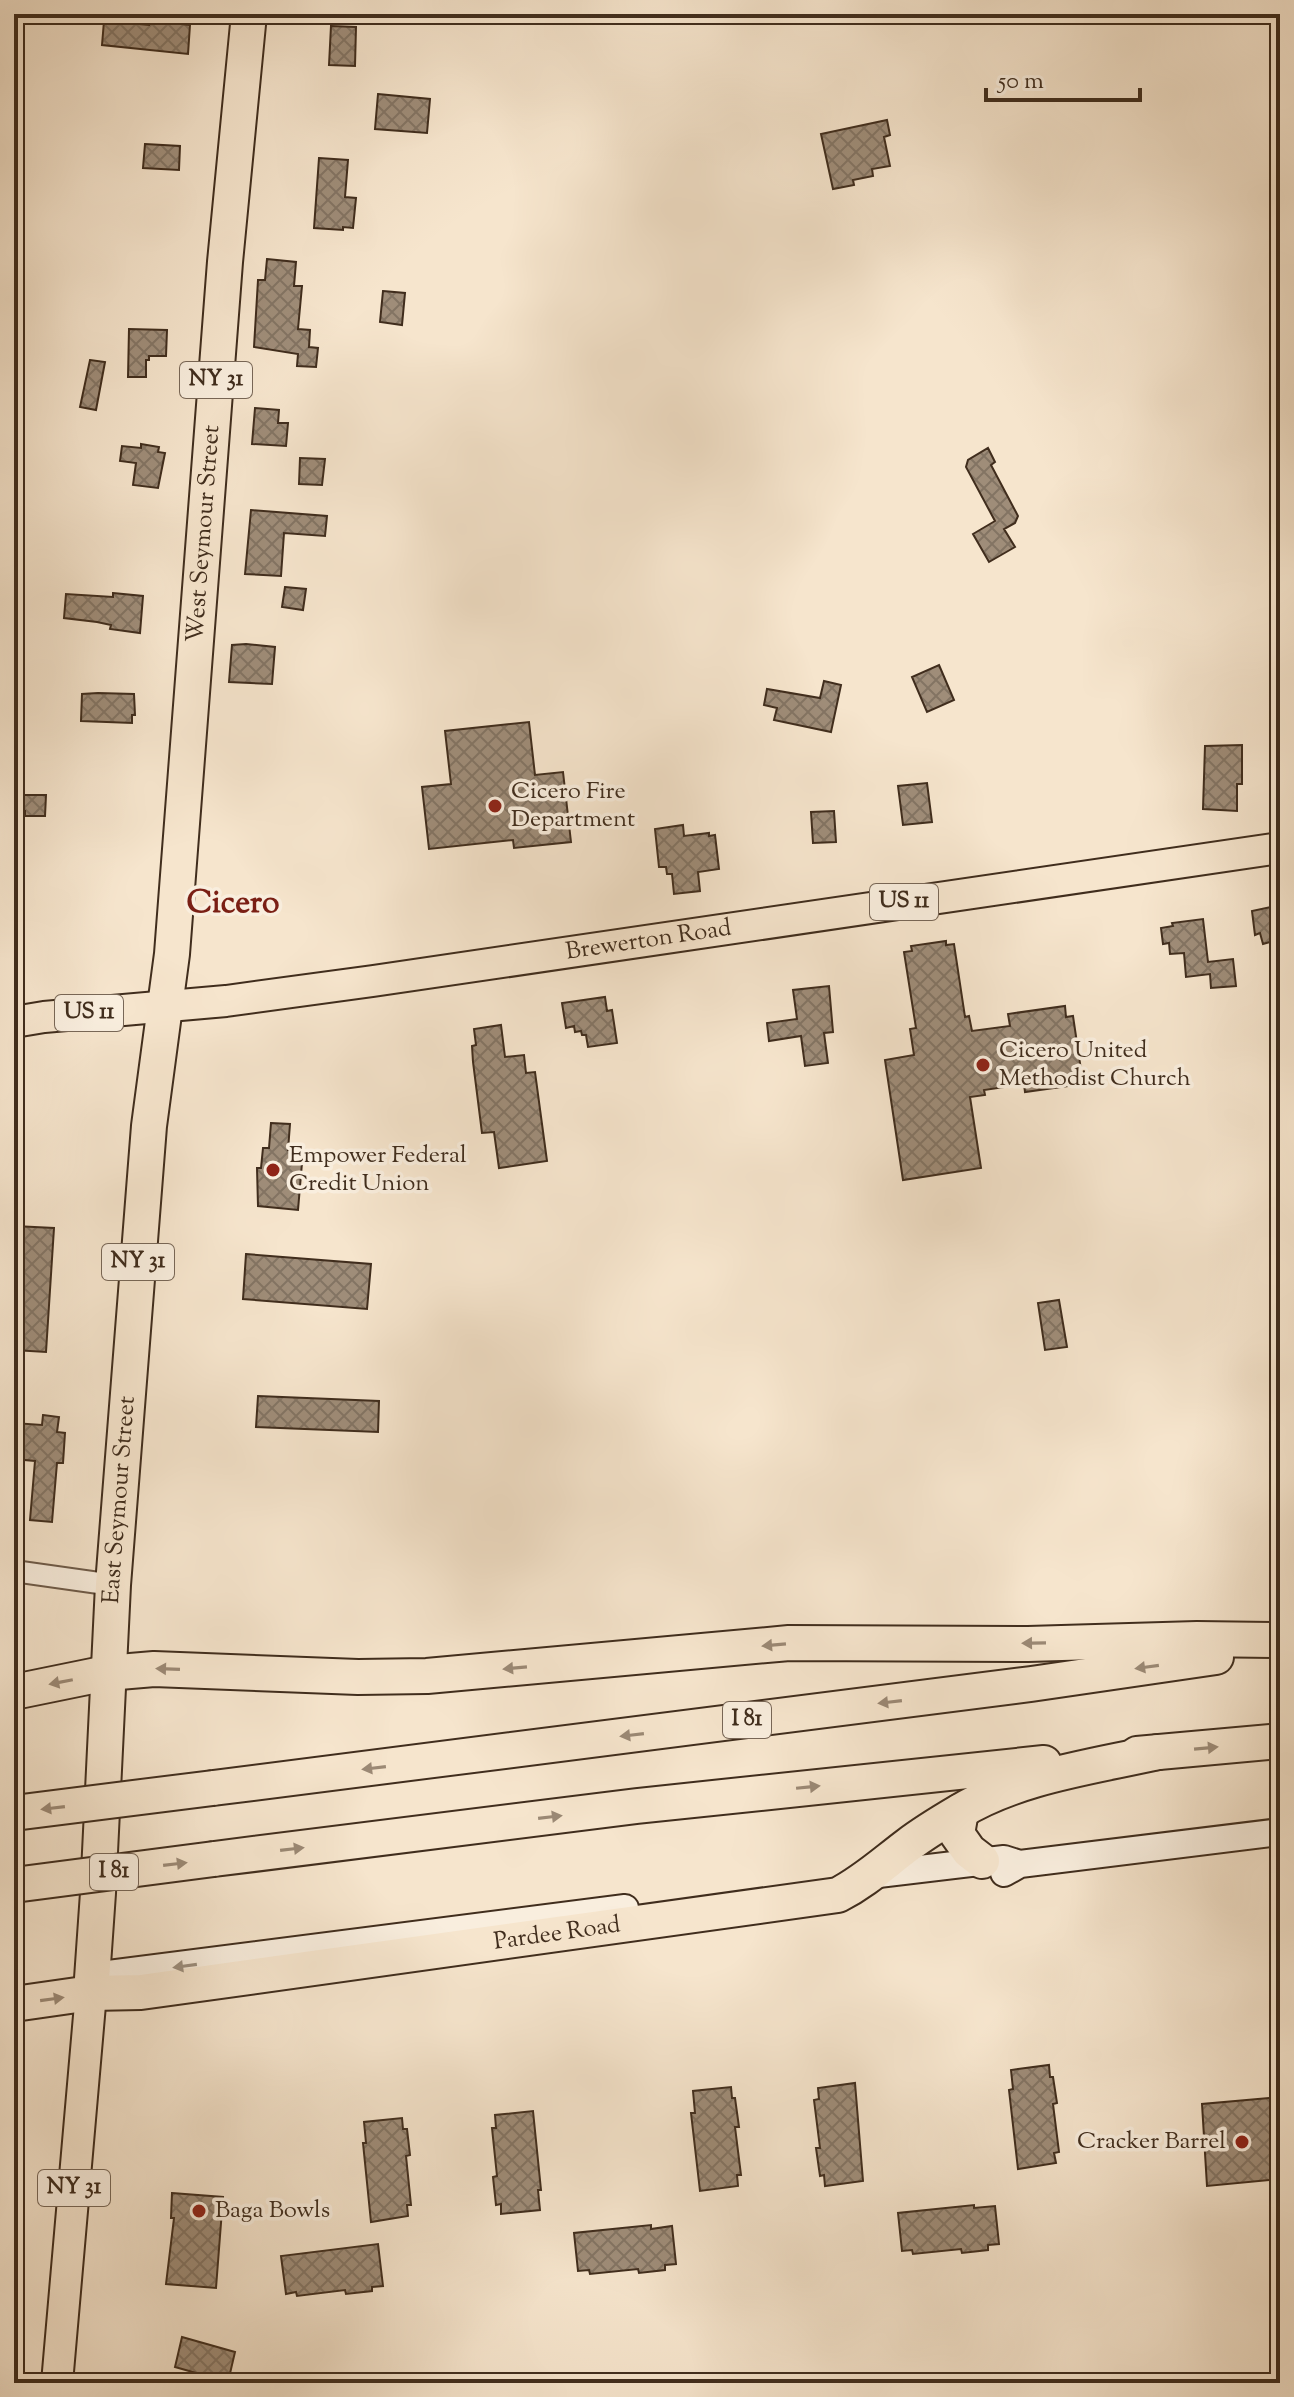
<svg xmlns="http://www.w3.org/2000/svg" width="1294" height="2397" viewBox="0 0 1294 2397" font-family="'Sorts Mill Goudy',serif">
	<style>
		.building { fill: url(#building-cross-hatch); stroke: #402d1d; stroke-width: 2 }
		.lines { fill: none; stroke-linecap: round; stroke-linejoin: round }
		.street-casing { stroke: #6e5b49; stroke-width: 24 }
		.secondary-casing { stroke: #402d1d; stroke-width: 30 }
		.primary-casing { stroke: #402d1d; stroke-width: 34 }
		.highway-casing { stroke: #402d1d; stroke-width: 38 }
		.street { stroke: #f9eede; stroke-width: 20 }
		.secondary { stroke: #f9eede; stroke-width: 26 }
		.primary { stroke: #f6e5cd; stroke-width: 30 }
		.highway { stroke: #f6e5cd; stroke-width: 34 }
		.highway-bridge-casing { stroke: #402d1d; stroke-width: 38; stroke-linecap: butt }
		.highway-bridge { stroke: #f6e5cd; stroke-width: 34 }
		.oneway { fill: #9b8975 }
		.oneway2 { fill: #9c8e7e }
		.poi-dot { fill: #8f2418; stroke: #f9eede; stroke-width: 3 }
		.labels { text-anchor: middle; dominant-baseline: central; stroke-width: 7; stroke-linejoin: round; paint-order: stroke }
		.shield { fill: #f9eede; stroke: #786757; stroke-width: 2 }
		.shield-label { font-size: 22px; font-weight: bold; fill: #402d1d }
		.street-label { font-size: 24px; fill: #402d1d; stroke: #f9eede }
		.poi-label { font-size: 24px; fill: #402d1d; stroke: #f9eede; text-anchor: start }
		.district-label { font-size: 32px; font-weight: bold; fill: #7a1f14; stroke: #f9eede }
	</style>
	<defs>
		<pattern id="building-cross-hatch" width="8" height="8" patternUnits="userSpaceOnUse" patternTransform="scale(2)"><rect width="8" height="8" fill="#9f8d79"/><path d="M0 0l8 8M0 8l8-8" fill="none" stroke="#837463"/></pattern>
	</defs>
	<rect width="100%" height="100%" fill="#f6e5cd"/>
	<filter id="stains"><feTurbulence type="fractalNoise" baseFrequency=".0025" numOctaves="4"/><feColorMatrix values="0 0 0 0 .2 0 0 0 0 .09 0 0 0 0 .02 0 0 0 .5 -.17"/></filter>
	<radialGradient id="worn" r=".72"><stop offset=".6" stop-color="#630" stop-opacity="0"/><stop offset="1" stop-color="#630" stop-opacity=".3"/></radialGradient>
	<path class="building" d="M104 21 149 25V22L155 21 190 25 188 54 102 45Z
		M331 26 356 27 355 66 329 65Z
		M378 94 430 99 427 133 375 129Z
		M887 120 890 135 884 137 890 166 872 169 873 176 853 180 854 185 833 189 821 134Z
		M145 144 180 146 179 170 143 168Z
		M319 158 348 160 345 197 356 198 353 228 343 227V230L314 228Z
		M267 259 296 262 294 286H302L298 329 310 330 309 347 318 348 316 367 297 366 298 354 254 347 258 280H265Z
		M383 291 405 293 402 325 380 322Z
		M129 329 167 330 166 356H149V360H146V377H128Z
		M90 360 105 362 96 410 80 407Z
		M255 408 279 410 278 423H288L286 446 252 444Z
		M141 444 159 447 158 452 165 453 158 488 133 485 136 463 120 461 122 446 141 448Z
		M988 448 995 462 991 465 1018 516 1015 523 1004 529 1015 547 989 562 973 534 995 521 966 467 968 460Z
		M300 458 325 459 322 485 299 484Z
		M251 510 327 516 325 536 284 533 281 576 245 574Z
		M285 587 306 589 303 610 282 607Z
		M113 593 143 596 140 633 110 629 111 625 97 622 64 618 66 594 113 597Z
		M246 644 275 647 272 684 229 682 232 645Z
		M939 665 954 700 927 712 912 677Z
		M824 681 841 685 831 732 774 720 777 708 764 705 767 689 820 698Z
		M98 693 134 694 135 715H132V723L81 721 82 694Z
		M529 722 535 775 563 772 571 842 514 848 513 840 429 849 422 787 451 784 445 731Z
		M1242 745V784H1237V811L1203 809 1205 746Z
		M927 783 932 822 903 825 898 786Z
		M14 795H46L45 816H25V811L14 810Z
		M834 811 836 842 813 843 811 812Z
		M683 825 684 836 709 833V836L715 835 719 869 698 872 700 891 674 894 672 874H667L666 867H659L655 829Z
		M1280 905V939L1263 944 1260 933 1255 935 1252 911Z
		M1203 919 1208 962 1233 959 1236 986 1211 988 1210 974 1186 977 1184 953 1170 954 1169 943 1163 944 1161 928 1173 926 1172 923Z
		M946 941V945L954 944 965 1017 969 1016 972 1031 1010 1026 1008 1014 1065 1006 1066 1017 1073 1016 1081 1070 1074 1071 1076 1085 1025 1092 1024 1084 984 1090 985 1095 970 1097 981 1168 903 1180 885 1060 914 1055 910 1029 916 1028 904 952 912 951 911 946Z
		M829 986 833 1032 824 1033 828 1063 805 1066 801 1036 769 1041 767 1023 797 1019 793 990Z
		M605 997 607 1011 612 1010 617 1043 588 1047 586 1035H582L581 1031 575 1032 574 1026 566 1028 562 1003Z
		M501 1025 505 1057 524 1055 526 1073 535 1072 547 1161 499 1168 494 1132 482 1133 473 1062 472 1046 476 1045 474 1029Z
		M271 1123 290 1124 288 1150 303 1151 298 1210 258 1206 257 1168H261L263 1148H269Z
		M14 1226 54 1228 46 1352 14 1350Z
		M246 1254 371 1264 367 1309 243 1299Z
		M1059 1300 1067 1347 1045 1350 1038 1303Z
		M258 1396 379 1401 378 1432 256 1427Z
		M43 1415 59 1417 57 1432 65 1433 63 1463H57L52 1522 30 1520 35 1461 14 1459V1423L42 1425Z
		M1049 2065 1050 2077H1053L1057 2103 1053 2104 1059 2152 1054 2153 1056 2163 1018 2169 1009 2090 1013 2089 1011 2070Z
		M855 2083 863 2181 825 2186 824 2175 820 2176 816 2148H820L814 2100 819 2099 818 2088Z
		M731 2087 732 2098H735L739 2127H735L741 2175H737L738 2186 700 2191 691 2113H695L693 2091Z
		M1280 2097V2179L1207 2186 1202 2104Z
		M533 2111 541 2190H538L540 2210 501 2214V2204L496 2205 493 2177 497 2176 492 2128H496L495 2115Z
		M402 2118 403 2129H407L410 2155 406 2156 411 2205H407L408 2216 371 2222 363 2143H366L364 2122Z
		M172 2193 223 2197 216 2288 166 2284 174 2218H171Z
		M974 2205V2208L995 2206 999 2244 988 2245V2250L962 2253 961 2249 913 2254 912 2250 902 2251 898 2213Z
		M651 2225V2229L672 2226 676 2264 665 2265V2270L639 2273 638 2269 590 2274 589 2270 578 2271 574 2233Z
		M378 2244 383 2286 372 2287V2291L346 2294 345 2290 297 2296 296 2292 286 2294 281 2256Z
		M182 2337 235 2352 228 2382 175 2367Z"/>
	<g class="lines">
		<g class="street-casing">
			<path id="street" d="M14 1571 113 1585"/>
		</g>
		<g class="secondary-casing">
			<path id="secondary" d="M1004 1873 1020 1864 1280 1832
				M870 1875 1004 1859 1020 1864
				M93 1976 625 1908"/>
		</g>
		<g class="primary-casing">
			<g id="primary">
				<path id="s1" d="M14 1022 44 1017 226 1001 373 981 1280 848"/>
				<path d="M57 2383 91 1993"/>
			</g>
		</g>
		<g class="highway-casing">
			<g id="highway">
				<path d="M14 1692 107 1673 154 1669 358 1677 427 1676 789 1643 1028 1644 1197 1639 1280 1640"/>
				<path d="M1137 1754 1280 1741"/>
				<path d="M213 1788 1031 1684 1216 1657"/>
				<path d="M961 1811 957 1834 969 1851 982 1861"/>
				<path d="M214 1859 637 1806 1044 1763"/>
				<path id="s2" d="M91 1993 98 1893 113 1585 149 1126 172 954 225 262 249 14"/>
				<path id="s3" d="M14 2004 91 1993 141 1992 838 1895C865 1881 884 1863 908 1845 924 1833 942 1822 959 1812 1018 1776 1092 1767 1158 1752"/>
			</g>
		</g>
		<use href="#street" class="street"/>
		<use href="#secondary" class="secondary"/>
		<use href="#primary" class="primary"/>
		<use href="#highway" class="highway"/>
		<g class="highway-bridge-casing">
			<path id="highway-bridge" d="M14 1813 213 1788
				M14 1885 214 1859"/>
		</g>
		<use href="#highway-bridge" class="highway-bridge"/>
	</g>
	<defs><path id="oneway-solid" d="M-6-.8H1V-3.2L6.5 0L1 3.2V.8H-6Z" transform="scale(2)"/></defs>
	<g class="oneway">
		<use href="#oneway-solid" transform="translate(1034 1643) rotate(179)"/>
		<use href="#oneway-solid" transform="translate(774 1645) rotate(175)"/>
		<use href="#oneway-solid" transform="translate(1147 1667) rotate(172)"/>
		<use href="#oneway-solid" transform="translate(515 1668) rotate(175)"/>
		<use href="#oneway-solid" transform="translate(168 1669) rotate(-178)"/>
		<use href="#oneway-solid" transform="translate(61 1682) rotate(169)"/>
		<use href="#oneway-solid" transform="translate(890 1702) rotate(173)"/>
		<use href="#oneway-solid" transform="translate(632 1735) rotate(173)"/>
		<use href="#oneway-solid" transform="translate(1206 1748) rotate(-5)"/>
		<use href="#oneway-solid" transform="translate(374 1768) rotate(173)"/>
		<use href="#oneway-solid" transform="translate(808 1787) rotate(-6)"/>
		<use href="#oneway-solid" transform="translate(53 1808) rotate(173)"/>
		<use href="#oneway-solid" transform="translate(550 1817) rotate(-7)"/>
		<use href="#oneway-solid" transform="translate(292 1849) rotate(-7)"/>
		<use href="#oneway-solid" transform="translate(175 1864) rotate(-7)"/>
		<use href="#oneway-solid" transform="translate(52 1999) rotate(-8)"/>
	</g>
	<use class="oneway2" href="#oneway-solid" transform="translate(185 1966) rotate(172)"/>
	<g class="poi-dot">
		<circle cx="495" cy="806" r="8"/>
		<circle cx="983" cy="1065" r="8"/>
		<circle cx="273" cy="1170" r="8"/>
		<circle cx="1242" cy="2142" r="8"/>
		<circle cx="199" cy="2211" r="8"/>
	</g>
	<g class="labels">
		<g class="shield">
			<rect x="180" y="362" width="72" height="36" rx="6"/>
			<rect x="870" y="884" width="68" height="36" rx="6"/>
			<rect x="55" y="995" width="68" height="36" rx="6"/>
			<rect x="102" y="1244" width="72" height="36" rx="6"/>
			<rect x="723" y="1702" width="48" height="36" rx="6"/>
			<rect x="90" y="1854" width="48" height="36" rx="6"/>
			<rect x="38" y="2170" width="72" height="36" rx="6"/>
		</g>
		<g class="shield-label">
			<text x="216" y="380">NY 31</text>
			<text x="904" y="902">US 11</text>
			<text x="89" y="1013">US 11</text>
			<text x="138" y="1262">NY 31</text>
			<text x="747" y="1720">I 81</text>
			<text x="114" y="1872">I 81</text>
			<text x="74" y="2188">NY 31</text>
		</g>
		<g class="street-label">
			<text stroke="none"><textPath href="#s2" startOffset="1464">West Seymour Street</textPath></text>
			<text stroke="none"><textPath href="#s1" startOffset="640">Brewerton Road</textPath></text>
			<text stroke="none"><textPath href="#s2" startOffset="494">East Seymour Street</textPath></text>
			<text stroke="none"><textPath href="#s3" startOffset="548">Pardee Road</textPath></text>
		</g>
		<g class="poi-label">
			<text x="511" y="792">Cicero Fire<tspan x="511" dy="28">Department</tspan></text>
			<text x="999" y="1051">Cicero United<tspan x="999" dy="28">Methodist Church</tspan></text>
			<text x="289" y="1156">Empower Federal<tspan x="289" dy="28">Credit Union</tspan></text>
			<text x="1226" y="2142" text-anchor="end">Cracker Barrel</text>
			<text x="215" y="2211">Baga Bowls</text>
		</g>
		<g class="district-label">
			<text x="233" y="904">Cicero</text>
		</g>
	</g>
	<rect width="1294" height="2397" fill="none" stroke="#f6e5cd" stroke-width="48"/>
	<rect x="16" y="16" width="1262" height="2365" fill="none" stroke="#402d1d" stroke-width="4"/>
	<rect x="24" y="24" width="1246" height="2349" fill="none" stroke="#402d1d" stroke-width="2"/>
	<path d="M986 88v12h154v-12" fill="none" stroke="#402d1d" stroke-width="4"/>
	<text x="998" y="88" font-size="24" fill="#402d1d" stroke="#f9eede" stroke-width="6" paint-order="stroke">50 m</text>
	<rect width="100%" height="100%" filter="url(#stains)"/>
	<rect width="100%" height="100%" fill="url(#worn)"/>
</svg>
